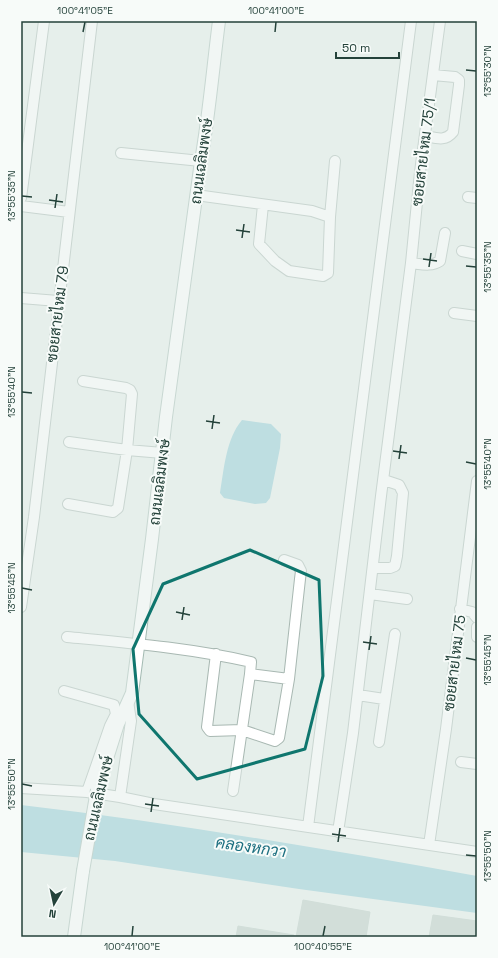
<svg xmlns="http://www.w3.org/2000/svg" width="498" height="958" viewBox="0 0 498 958" font-family="'Space Grotesk',Sarabun,sans-serif">
	<style>
		.water { fill: #8ec9d4 }
		.building { fill: #bbcac4; stroke: #b8c9c2 }
		.lines { fill: none; stroke-linecap: round; stroke-linejoin: round }
		.street-casing { stroke: #a8b8b2; stroke-width: 12 }
		.secondary-casing { stroke: #a4bbb3; stroke-width: 14 }
		.street { stroke: #fff; stroke-width: 10 }
		.secondary { stroke: #fff; stroke-width: 12 }
		.secondary-bridge-casing { stroke: #a4bbb3; stroke-width: 14; stroke-linecap: butt }
		.secondary-bridge { stroke: #fff; stroke-width: 12 }
		.marked { fill: none; stroke: #0f766e; stroke-width: 3; stroke-linejoin: round }
		.ticks { fill: none; stroke: #24423a; stroke-width: 1.5 }
		.labels { text-anchor: middle; dominant-baseline: central; stroke-width: 4; stroke-linejoin: round; paint-order: stroke }
		.street-label { font-size: 15px; fill: #24423a; stroke: #f7fbf9 }
		.water-label { font-size: 16px; font-style: italic; fill: #1c6f80; stroke: #f7fbf9 }
		.neatline { fill: none; stroke: #24423a; stroke-width: 1.5 }
		.ticks-label { font-size: 10px; text-anchor: middle; fill: #24423a }
	</style>
	<rect width="100%" height="100%" fill="#e6efeb"/>
	<path class="water" d="M242 420 271 424 281 434 280 448 270 498 266 503 255 504 224 498 220 493C224 469 226 439 242 420Z
		M21 805C174 823 325 849 477 876V913L299 889 115 861 21 852Z"/>
	<path class="building" d="M303 900 370 912 366 937H296Z
		M433 915 477 921V937H429Z
		M238 926 294 935V937H236Z"/>
	<g class="lines">
		<g class="street-casing">
			<path id="street" d="M425 136C436 138 445 142 453 132L459 85V80L455 77 433 75
				M121 153 201 161
				M196 195 312 211 330 217 328 273 323 276 289 271 275 261 259 244 263 205
				M468 197 477 198
				M21 198 44 21
				M21 206 69 212
				M330 217 335 161
				M462 251 477 254
				M411 263C421 264 431 267 440 261L445 233
				M21 298 58 301
				M454 313 477 316
				M69 442 127 450 163 453
				M68 504 113 512 118 508 127 450 132 394 130 390 126 388 83 381
				M373 568H390L395 566 397 556 403 493 399 485 384 480
				M370 594 407 599
				M21 607 34 517 92 21
				M460 609 472 612 477 618
				M477 627V637
				M67 637C129 643 190 648 251 662L250 674 289 679
				M216 654 207 727 210 731 242 730 275 741 279 738 289 679 300 579 301 571 298 565 284 560
				M64 691 114 705 116 714 110 726 87 792
				M358 695 384 699
				M379 742 395 634
				M461 762 477 764
				M21 788 87 792 120 797 154 804 477 852
				M233 791 250 674
				M120 797 131 721 128 701
				M308 827 411 21
				M338 832 353 733 381 496 411 263 420 172 440 21
				M429 845 446 729 477 481"/>
		</g>
		<g class="secondary-casing">
			<path id="secondary" d="M97 790 118 724 132 693 152 539 166 417 201 161C209 115 213 68 219 21
				M74 937 83 871"/>
		</g>
		<use href="#street" class="street"/>
		<use href="#secondary" class="secondary"/>
		<g class="secondary-bridge-casing">
			<path id="secondary-bridge" d="M83 871 97 790"/>
		</g>
		<use href="#secondary-bridge" class="secondary-bridge"/>
	</g>
	<path d="M0 0H498V958H0ZM250 550 319 580 323 676 305 749 197 779 139 714 133 649 163 584Z" fill="#e6efeb" fill-opacity=".55" fill-rule="evenodd"/>
	<path class="marked" d="M250 550 319 580 323 676 305 749 197 779 139 714 133 649 163 584Z"/>
	<path class="ticks" d="M83 32 85 22M275 32 276 22M466 70 476 71M22 196 32 197M49 200 63 202M55 208 57 194M236 230 250 232M242 238 244 224M423 259 437 261M466 266 476 267M429 267 431 253M22 392 32 393M206 421 220 423M212 429 214 415M393 451 407 453M399 459 401 445M466 462 476 464M22 588 32 590M176 612 190 615M182 620 184 607M363 642 377 644M369 650 371 636M466 658 476 660M22 784 32 786M145 804 159 806M151 812 153 798M332 834 346 836M338 842 340 828M466 855 476 856M132 936 133 926M323 936 325 926"/>
	<g class="labels">
		<g class="street-label">
			<text transform="translate(423 152) rotate(-83)">ซอยสายไหม 75/1</text>
			<text transform="translate(201 161) rotate(-82)">ถนนเฉลิมพงษ์</text>
			<text transform="translate(57 314) rotate(-83)">ซอยสายไหม 79</text>
			<text transform="translate(159 482) rotate(-83)">ถนนเฉลิมพงษ์</text>
			<text transform="translate(454 663) rotate(-83)">ซอยสายไหม 75</text>
			<text transform="translate(98 798) rotate(-77)">ถนนเฉลิมพงษ์</text>
		</g>
		<g class="water-label">
			<text transform="translate(251 847) rotate(8)">คลองหกวา</text>
		</g>
	</g>
	<rect width="498" height="958" fill="none" stroke="#f7fbf9" stroke-width="44"/>
	<g transform="translate(54 904) rotate(189)" stroke="#f7fbf9" stroke-width="3" paint-order="stroke">
	<path d="M0-3L7 15L0 10L-7 15Z" fill="#24423a"/>
	<text y="-6" font-size="11" font-weight="bold" text-anchor="middle" fill="#24423a">N</text>
	</g>
	<path d="M336 52v6h63v-6" fill="none" stroke="#24423a" stroke-width="2"/>
	<text x="342" y="52" font-size="12" fill="#24423a" stroke="#f7fbf9" stroke-width="3" paint-order="stroke">50 m</text>
	<rect x="22" y="22" width="454" height="914" class="neatline"/>
	<g class="ticks-label">
		<text x="85" y="14">100°41'05"E</text>
		<text x="276" y="14">100°41'00"E</text>
		<text transform="translate(487 71) rotate(-90)" y="4">13°55'30"N</text>
		<text transform="translate(11 196) rotate(-90)" y="4">13°55'35"N</text>
		<text transform="translate(487 267) rotate(-90)" y="4">13°55'35"N</text>
		<text transform="translate(11 392) rotate(-90)" y="4">13°55'40"N</text>
		<text transform="translate(487 464) rotate(-90)" y="4">13°55'40"N</text>
		<text transform="translate(11 588) rotate(-90)" y="4">13°55'45"N</text>
		<text transform="translate(487 660) rotate(-90)" y="4">13°55'45"N</text>
		<text transform="translate(11 784) rotate(-90)" y="4">13°55'50"N</text>
		<text transform="translate(487 856) rotate(-90)" y="4">13°55'50"N</text>
		<text x="132" y="950">100°41'00"E</text>
		<text x="323" y="950">100°40'55"E</text>
	</g>
</svg>
